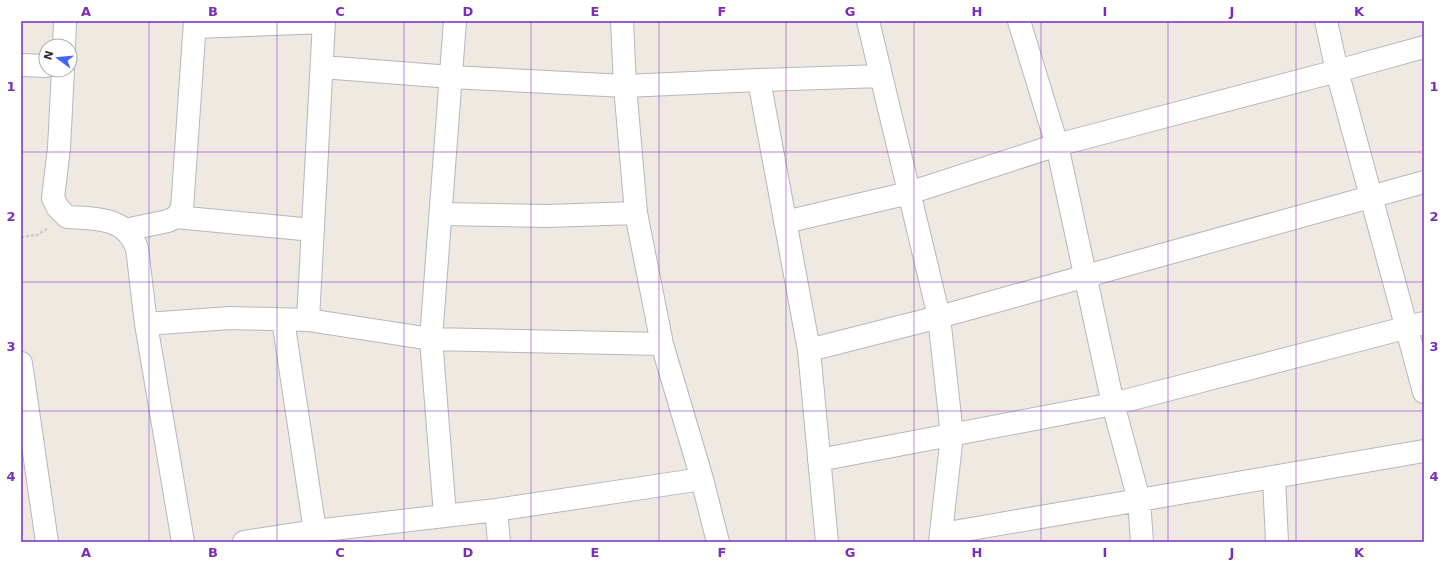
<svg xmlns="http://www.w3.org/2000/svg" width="1445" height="563" viewBox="0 0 1445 563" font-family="'DejaVu Sans',sans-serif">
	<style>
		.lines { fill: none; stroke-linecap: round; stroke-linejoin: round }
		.minor-casing { stroke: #b4b7c1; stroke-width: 24 }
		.path { stroke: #c9c9c9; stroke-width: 2.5; stroke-dasharray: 3 2; stroke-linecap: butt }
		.minor { stroke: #fff; stroke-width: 22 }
		.grid { fill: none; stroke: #7b2cbf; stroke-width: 1; stroke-opacity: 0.55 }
		.neatline { fill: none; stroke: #7b2cbf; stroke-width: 1.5 }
		.grid-label { font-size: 13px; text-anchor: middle; font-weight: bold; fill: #7b2cbf }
	</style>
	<rect width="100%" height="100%" fill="#efe9e1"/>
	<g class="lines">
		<g class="minor-casing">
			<path id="minor" d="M622 21 625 86 636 213 662 344 702 479 718 542
				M868 21 939 317 952 435 940 542
				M1019 21 1057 145 1113 404 1139 500 1142 542
				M1326 21 1337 71 1424 392
				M195 27 324 22
				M64 46 65 21
				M21 65 46 66
				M322 67 451 77 625 86 759 80 881 76
				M63 70 59 148 53 198 58 208 67 217C95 219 125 216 137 248L146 324 183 542
				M759 80 809 350 827 542
				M441 214 547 216 636 213
				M176 217 313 230
				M785 222 909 193 1057 145 1337 71 1424 47
				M125 230 168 221 176 217 182 209 195 21
				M283 320 315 531
				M308 320 324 21
				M146 324 230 318 308 320 431 339 662 344
				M809 350 939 317 1424 182
				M21 363 47 542
				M819 460 1113 404 1424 323
				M1274 477 1277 542
				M496 510 499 542
				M445 515 431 339 455 21
				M942 534 1424 451
				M244 542 315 531 496 510 702 479"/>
		</g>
		<path class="path" d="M21 237 37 235 47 229"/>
		<use href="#minor" class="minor"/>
	</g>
	<path class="grid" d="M149 21V542M277 21V542M404 21V542M531 21V542M659 21V542M786 21V542M914 21V542M1041 21V542M1168 21V542M1296 21V542M21 152H1424M21 282H1424M21 411H1424"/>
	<rect width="1445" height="563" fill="none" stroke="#ffffff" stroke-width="44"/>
	<g transform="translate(58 58) rotate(286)"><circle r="19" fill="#ffffff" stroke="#ababab"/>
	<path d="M0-3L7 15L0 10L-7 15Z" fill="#4264fb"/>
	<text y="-6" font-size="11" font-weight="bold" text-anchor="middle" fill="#2e2e2e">N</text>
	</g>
	<rect x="22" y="22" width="1401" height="519" class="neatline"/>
	<g class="grid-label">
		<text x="86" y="16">A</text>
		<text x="213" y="16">B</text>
		<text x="340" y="16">C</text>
		<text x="468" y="16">D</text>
		<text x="595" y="16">E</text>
		<text x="722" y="16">F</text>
		<text x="850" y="16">G</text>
		<text x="977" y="16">H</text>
		<text x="1105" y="16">I</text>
		<text x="1232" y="16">J</text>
		<text x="1359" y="16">K</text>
		<text x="11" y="91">1</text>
		<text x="1434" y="91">1</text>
		<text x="11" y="221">2</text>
		<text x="1434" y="221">2</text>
		<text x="11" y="351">3</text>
		<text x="1434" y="351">3</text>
		<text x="11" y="481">4</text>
		<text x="1434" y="481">4</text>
		<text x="86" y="557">A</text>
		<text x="213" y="557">B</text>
		<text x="340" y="557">C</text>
		<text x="468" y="557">D</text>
		<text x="595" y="557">E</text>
		<text x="722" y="557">F</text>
		<text x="850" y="557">G</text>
		<text x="977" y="557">H</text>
		<text x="1105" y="557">I</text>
		<text x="1232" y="557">J</text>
		<text x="1359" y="557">K</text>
	</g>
</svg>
